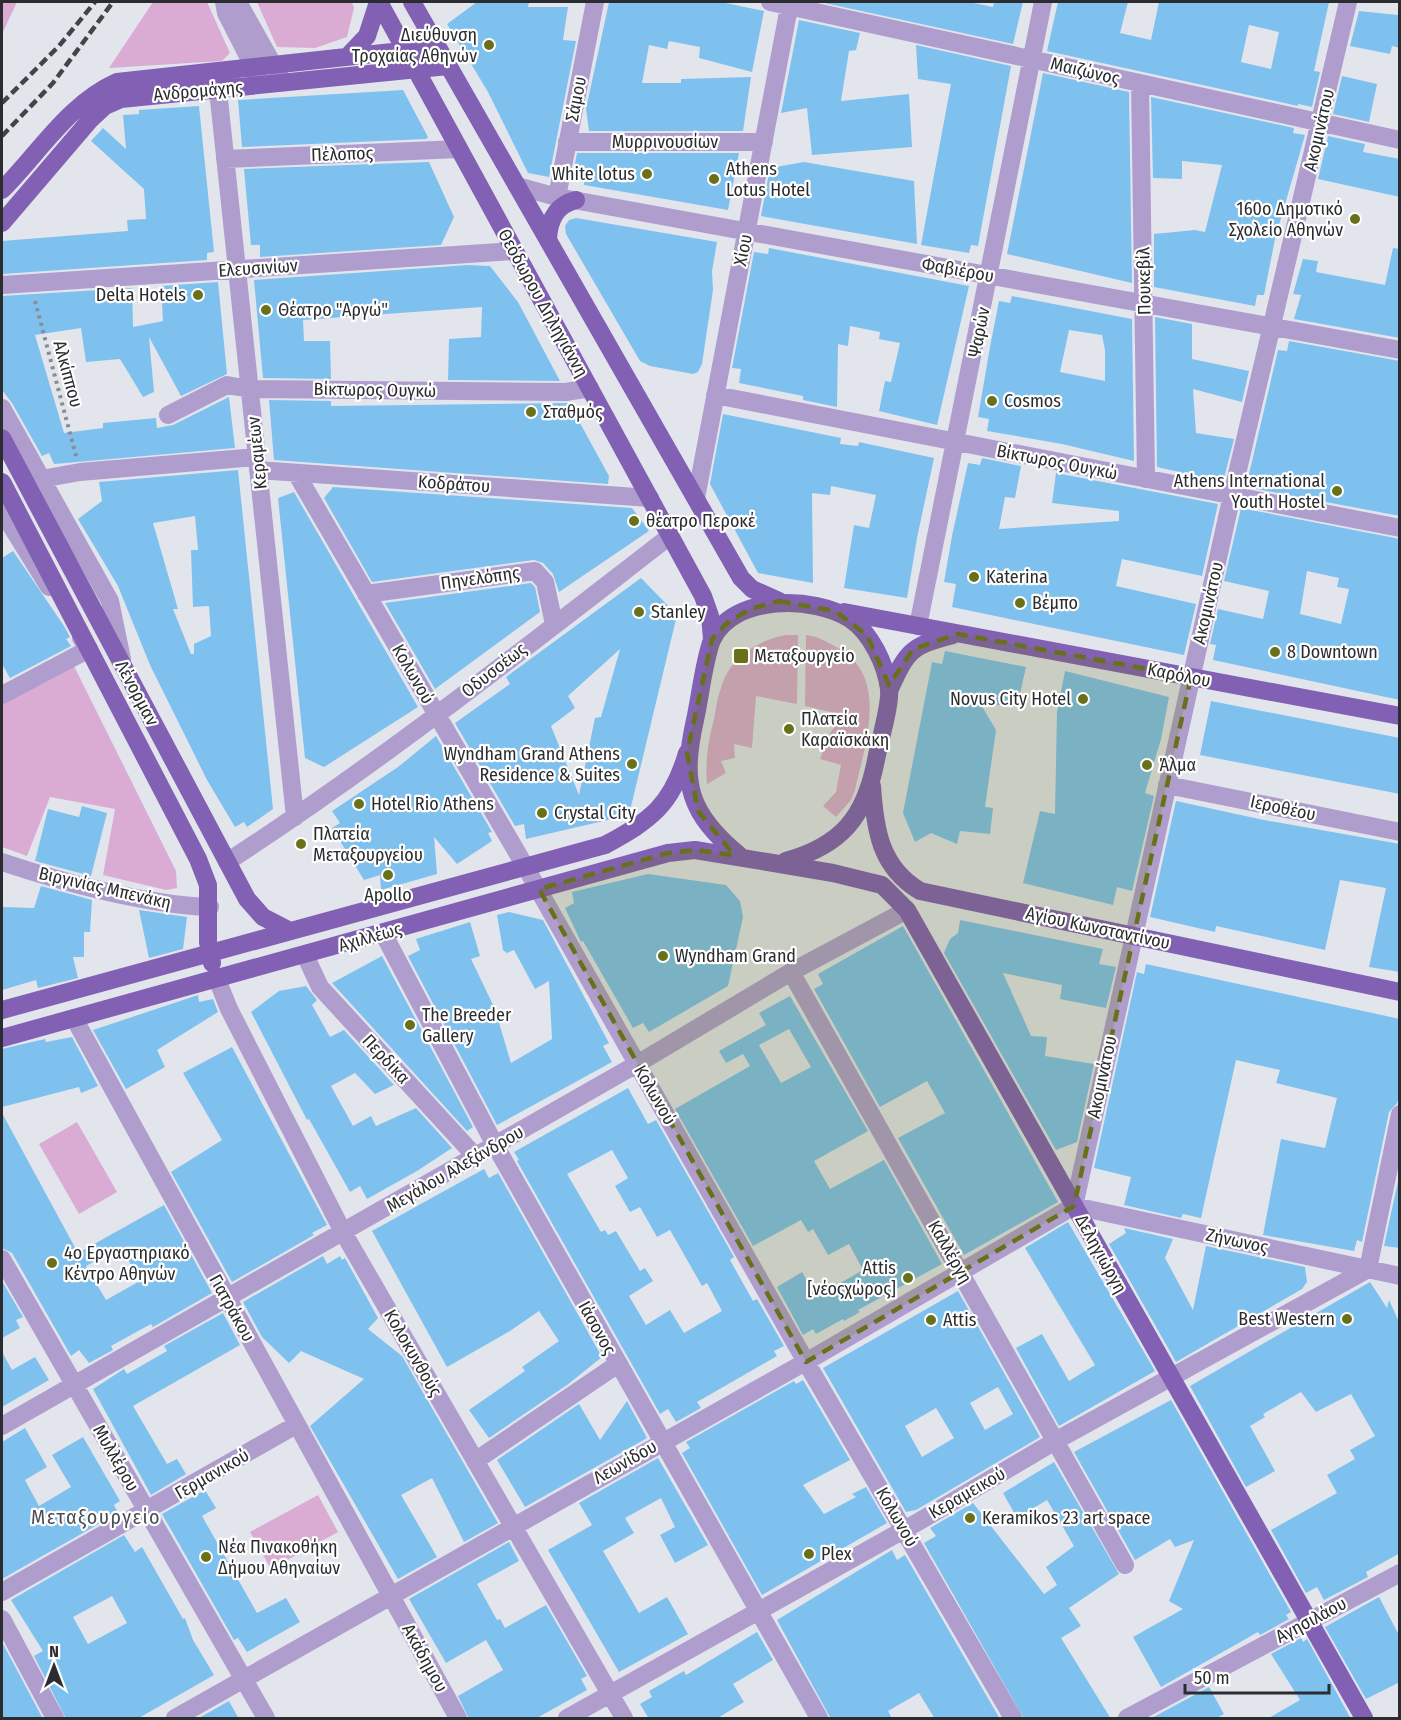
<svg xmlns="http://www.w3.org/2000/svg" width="1401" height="1720" viewBox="0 0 1401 1720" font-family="'Fira Sans Condensed',sans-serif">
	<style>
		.green { fill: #dbacd3 }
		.building { fill: #7fc1ee; fill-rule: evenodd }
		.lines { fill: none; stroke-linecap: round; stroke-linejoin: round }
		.path { stroke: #8b8c92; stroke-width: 4; stroke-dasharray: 3 4.5; stroke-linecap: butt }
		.minor { stroke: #af9ecd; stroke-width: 18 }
		.major { stroke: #8260b4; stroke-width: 18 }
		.rail { stroke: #434447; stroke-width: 4.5; stroke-dasharray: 9 4.5; stroke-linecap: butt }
		.marked { fill: #687119; fill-opacity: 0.2; stroke: #687119; stroke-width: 4.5; stroke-dasharray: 12 8; stroke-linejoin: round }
		.poi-dot { fill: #687119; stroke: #fff; stroke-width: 2 }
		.labels { text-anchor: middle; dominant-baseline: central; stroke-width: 4.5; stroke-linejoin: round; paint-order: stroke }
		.poi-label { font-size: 18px; fill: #2b2c2f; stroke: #fff; text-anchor: start }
		.street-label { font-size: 18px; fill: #2b2c2f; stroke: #fff }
		.neighbourhood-label { font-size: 20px; letter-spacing: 1.5px; fill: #4b4d53; stroke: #fff }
	</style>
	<rect width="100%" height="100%" fill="#e3e5ed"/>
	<path class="green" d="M2 2H17L2 34Z
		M153 2H207L230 53 222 61 109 68Z
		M257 2H352L354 8 347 37 315 48 277 47Z
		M786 635H798L797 704 756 696 752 748 734 744 735 758 721 761 726 773 707 784C705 760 708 742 714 719 716 709 717 698 721 688 729 658 758 640 786 635Z
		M806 635C818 636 829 643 840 649 889 679 865 745 855 790L851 800 836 817 823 806 836 792 841 765 820 759 830 733 843 715 805 706Z
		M74 666 176 871 177 888 166 890 103 875 115 809 50 797 27 856 2 847V699Z
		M77 1122 117 1192 79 1214 39 1144Z
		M318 1495 338 1532 271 1569 250 1532Z"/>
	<path class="building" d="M477 2H529L528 7H568L563 40 576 41 549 177 528 173 488 92 447 24Z
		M609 2H721L764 11 752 72 699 58 700 47 669 41 667 49 649 45 642 83H681V79L751 77 743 131H589L586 109Z
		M820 2H969L993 7 994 2H1023L1013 44Z
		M1058 2H1128L1120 33 1151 40 1159 2H1329L1314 71 1320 72 1312 107 1298 104V106L1047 51ZM1249 25 1279 32 1271 69 1241 62Z
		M1359 11 1398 15 1400 48 1392 46 1390 54 1350 46Z
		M799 20 860 33 856 50 849 51 841 101 909 94 912 147 812 155 807 108 781 113Z
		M916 45 1011 66 978 246 971 245 969 253 921 245 951 84 918 79Z
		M1043 73 1129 92 1132 283 1007 254Z
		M1342 76 1377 84 1369 122 1333 114Z
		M403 90 428 137 426 139 242 147 238 100Z
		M1151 97 1294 128 1293 133 1305 135 1275 239 1264 295H1257L1255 306 1154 287V234L1195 230 1205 232 1222 165 1182 161V179L1153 178Z
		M199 106 214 252 207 253V260L2 274V241L128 231 127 220 146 219 144 189 91 141 103 128 126 149 123 115 139 114V110Z
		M1328 136 1365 144 1363 152 1400 159V197L1318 179Z
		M577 153H739L728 210 584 185V176L573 174Z
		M429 162 454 217 441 245 260 257V245H251L244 169Z
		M804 162 914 181 917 244 761 216 770 168Z
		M576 218 717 242 712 271 713 290 702 364 698 372 693 374 650 366 640 361 566 234 565 226 569 220Z
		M769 248 969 286 937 425 879 411 885 381 891 382 900 343 879 339 880 332 850 326 848 346 838 344 837 407 803 400V396L739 383 741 369 732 368 754 252 768 254Z
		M1393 248 1400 249V338L1294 319 1301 295 1293 294 1303 259 1318 261 1316 272 1385 285Z
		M468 265 490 266 518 302 560 381 448 380 449 339 481 337 482 307 303 320 304 341H330L331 379 263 378 254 280Z
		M218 282 227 374 181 396 149 337 154 392 143 397 120 359 86 362 81 328 35 335 64 433 103 428V423L156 418 157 428 173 425 229 397 235 448 66 463 54 464 49 453 42 456 12 403 2 390V296L132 288 133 327 163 321 161 286Z
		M1012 296 1132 319 1134 461 1062 444 987 431 989 419 978 417 990 347 999 301 1010 303ZM1069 330 1102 335 1105 350V381L1060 372Z
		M1155 317 1192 324V359L1249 371 1242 402 1193 389 1196 433 1234 439 1223 482 1157 467Z
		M1289 341 1400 361V516L1246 487 1278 350 1287 351Z
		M269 400 331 401V406L569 403 609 476 608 484 274 460Z
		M723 414 841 438 840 444 858 446 859 442 934 458 917 538 907 598 844 588 854 525 869 528 876 495 831 486 830 495 812 493 813 583 758 573 710 484Z
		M982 458 1021 466 1015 498 1005 497 999 529 1119 521V511L1052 503 1056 473 1218 504 1202 576 1122 559 1116 586 1196 604 1184 655 952 607 956 584 944 582 952 536 968 463 980 465Z
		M238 470 273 809 247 827 244 822 235 827 207 780 150 665 118 586 78 519 102 501 99 482ZM195 516 198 550H191L193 607 209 606 211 636 194 644V654H191L173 609H178L153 523Z
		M333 487 632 508 649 531 559 592 553 574 543 563 534 560 372 582 324 498Z
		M294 492 418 707 324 767 305 758 278 498Z
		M1241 508 1400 539V700L1213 660 1216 645 1210 644 1218 609 1263 619 1269 591 1224 581ZM1307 571 1339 578 1337 587 1349 589 1341 624 1300 614Z
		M13 551 64 626 70 637 66 639 71 646 10 678 2 664V558Z
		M641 578 677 615 629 815 526 839 524 824 515 826 455 723 510 684 506 677ZM620 649 601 717 595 718 579 795 551 726 575 708 568 696Z
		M531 583 535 587 540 612 435 689 385 603Z
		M945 651 1026 667 1017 707 980 703 996 730 985 807 993 808 990 834 960 831 957 844 931 833 915 842 903 813 932 662 942 664Z
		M1065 671 1169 697 1161 739 1145 793 1154 796 1132 891 1117 887 1113 905 1023 883 1040 811 1055 814 1057 712Z
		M1211 701 1400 738V794L1200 755Z
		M436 736 492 832 488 833 492 841 457 864 434 837 437 874 381 890 380 875 364 880 332 828 340 823 332 811 398 767Z
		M1176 801 1264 820 1400 844V972L1369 967 1386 888 1340 880 1325 950 1216 926 1215 932 1150 917Z
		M82 806 107 813 91 876 35 861 48 809 79 817Z
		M648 874 726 885 740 901 743 917 728 986 649 1032 643 1023 633 1028 583 941 581 942 565 908 574 903 572 892Z
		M41 886 92 900 90 932H84V957H73L78 978 38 988 36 980 2 990V907L34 908Z
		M139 910 187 917 183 949 149 958Z
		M509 912 543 920 609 1043 603 1046 612 1062 497 1125 408 956 420 950 416 939 470 922 480 956 471 959 495 1009 511 1063 552 1039 549 981 535 989 514 950 507 953 503 950 497 915Z
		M960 920 1103 949 1099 964 1116 967 1106 1008 1060 999 1062 985 1003 973 1031 1036 1047 1037 1045 1056 1094 1064 1077 1142 1056 1150 944 953 950 939 958 933Z
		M903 926 1058 1202 964 1255 898 1138 945 1113 927 1081 880 1107 814 989 823 984 818 974Z
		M382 956 473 1127 467 1131 332 983Z
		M1146 964 1400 1019V1094L1397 1103 1389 1112 1362 1242 1357 1240 1354 1251 1263 1235 1281 1139 1325 1148 1337 1098 1276 1083 1280 1070 1236 1060 1201 1218 1183 1214 1181 1218 1124 1205 1131 1177 1094 1168 1137 972 1144 974Z
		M306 986 317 1000 312 1005 330 1037 344 1030 394 1085 375 1094 355 1073 331 1086 353 1126 371 1116 376 1126 416 1108 452 1148 417 1171 367 1199 360 1186 350 1192 309 1119 307 1120 251 1012 279 991Z
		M198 995 199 1002 213 999 218 1012 157 1050 165 1067 126 1089 93 1030Z
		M790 996 868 1131 814 1161 830 1189 884 1160 942 1264 858 1310 860 1312 844 1321 843 1319 816 1334 813 1329 803 1335 777 1287 802 1272 813 1291 820 1287 823 1293 863 1270 849 1244 828 1255 813 1229 808 1232 801 1220 753 1246 675 1109 750 1066 743 1054 726 1063 719 1051 766 1025 759 1013ZM789 1029 811 1067 781 1083 759 1045Z
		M72 1037 98 1086 81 1093 79 1087 2 1107V1049L45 1039 46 1042Z
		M232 1047 327 1225 312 1233 314 1235 232 1282 171 1172 222 1140 183 1073Z
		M628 1088 648 1124 656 1120 734 1257 730 1260 753 1301 757 1299 784 1346 774 1351 777 1356 697 1402 701 1408 676 1422 668 1409 660 1414 517 1161 519 1160 514 1152ZM612 1150 628 1178 615 1186 630 1212 640 1207 657 1237 670 1230 702 1286 707 1283 722 1311 684 1333 670 1310 646 1325 629 1296 653 1281 645 1268 640 1271 616 1231 608 1235 605 1230 601 1232 567 1174Z
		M2 1113 78 1253 164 1205 212 1293 153 1327 151 1324 129 1336 111 1346 113 1350 89 1363 79 1350 71 1356 12 1253 2 1248ZM121 1247 140 1281 106 1300 86 1266Z
		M484 1169 489 1178 498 1173 602 1357 567 1385 489 1438 469 1410 525 1371 522 1367 559 1341 539 1311 510 1331 447 1367 372 1231Z
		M1400 1172V1248L1384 1246Z
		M1068 1222 1155 1371 1059 1426 1016 1348 1042 1334 1069 1381 1095 1365 1025 1248Z
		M1124 1228 1173 1239 1165 1258 1193 1310 1206 1246 1305 1267 1307 1282 1302 1289 1176 1362 1109 1244 1126 1233Z
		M323 1256 327 1264 340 1256 342 1260 345 1258 378 1318 368 1329 402 1356 498 1523 464 1542 432 1478 401 1495 437 1557 398 1579 310 1426 364 1379 301 1351 289 1363 262 1337 243 1302Z
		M2 1281 23 1317 16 1320 20 1328 2 1338Z
		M1370 1282 1387 1308 1389 1300 1400 1324V1553L1366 1572 1368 1577 1324 1600 1317 1587 1306 1593 1271 1530 1337 1493 1327 1475 1355 1459 1350 1450 1375 1436 1351 1394 1316 1412 1301 1392 1263 1414 1265 1417 1250 1426 1275 1471 1246 1487 1190 1386Z
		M958 1291 1040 1437 916 1510 906 1512 823 1368ZM998 1387 1013 1414 985 1430 970 1403ZM936 1408 954 1438 922 1457 905 1426Z
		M223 1313 240 1345 133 1406 167 1464 177 1459 186 1474 151 1495 93 1389 124 1369 127 1374 167 1351 164 1346Z
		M2 1352 12 1370 35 1357 49 1380 2 1407Z
		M803 1380 850 1460 803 1485 824 1514 856 1497 852 1494 866 1487 887 1523 762 1595 682 1453 690 1448 686 1442 794 1381 796 1384Z
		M1171 1400 1291 1612 1286 1615 1289 1619 1260 1635 1258 1632 1161 1687 1133 1637 1183 1609 1169 1601 1194 1540 1175 1547 1170 1539 1135 1560 1074 1452Z
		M627 1401 647 1438 525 1507 497 1460 579 1404 600 1440Z
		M25 1428 47 1467 25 1480 39 1506 71 1487 52 1455 83 1437 120 1501 114 1505 118 1513 2 1579V1442Z
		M658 1458 708 1545 675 1563 660 1535 675 1527 661 1498 625 1518 634 1533 603 1551 639 1613 667 1597 688 1634 619 1672 548 1550 592 1525 579 1503Z
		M1054 1462 1119 1574 1069 1608 1081 1626 1061 1638 1111 1719H1024L924 1543 936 1536 930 1528 973 1503 1044 1594 1057 1585 1046 1567 1074 1546 1047 1500 1017 1518 1003 1493Z
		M205 1490 216 1508 202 1516 257 1613 286 1598 300 1622 247 1652 238 1638 234 1640 162 1514Z
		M124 1535 135 1552 142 1547 183 1619 185 1618 193 1640 214 1675 137 1719H66L34 1656 43 1651 11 1600ZM112 1596 127 1623 88 1644 73 1617Z
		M509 1542 519 1561 477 1584 497 1620 500 1619 505 1628 546 1605 587 1676 581 1679 587 1690 535 1719H469L458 1696 503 1670 486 1640 446 1663 409 1599Z
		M892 1550 897 1560 905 1555 1000 1719H935L919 1693 888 1711 892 1719H831L777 1620Z
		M1379 1597 1400 1637V1682L1366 1699 1325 1627Z
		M757 1632 773 1660 733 1684 744 1702 716 1719H649L640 1704 652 1697 649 1691 684 1671 686 1675Z
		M1301 1638 1303 1642 1307 1639 1351 1719H1267L1300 1700 1271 1654Z
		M2 1642 43 1719H2Z
		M1209 1687 1224 1714 1215 1719H1150Z
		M229 1701 239 1719H197Z"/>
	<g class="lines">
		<path class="path" d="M35 301 76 456"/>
		<path class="minor" d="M224 2 226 13 259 78
			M238 2 280 77
			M770 2 1400 140
			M1140 83 1146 479
			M218 90 295 817
			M567 142H764
			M225 159 459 149
			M517 186 557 197 1400 350
			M557 197 595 2
			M2 285 514 251
			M715 395 1400 528
			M2 408 110 601 122 659
			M168 415 227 385 250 389 566 392 590 388
			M258 470 650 498
			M296 473 525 866 806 1362 1013 1718
			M41 479 80 472 257 457
			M696 498 790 2
			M2 511 49 587
			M366 594 535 571 545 582 554 624
			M918 626 1043 2
			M2 695 89 649 81 638
			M1167 785 1400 832
			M2 862C61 882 147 905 210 907
			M227 862C381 762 525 648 670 536
			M383 933 495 1145 819 1718
			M305 955 320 987 476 1157
			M791 972 1125 1565
			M217 979 229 1009 343 1232 624 1718
			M74 1018 458 1718
			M1074 1206 1232 495 1348 2
			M1074 1206 1400 1276
			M2 1259 266 1718
			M1368 1269 1400 1114
			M2 1426 637 1064 791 972 907 910
			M475 1461 618 1364
			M2 1592 296 1425
			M2 1619 55 1718
			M175 1718 816 1356 1074 1206
			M567 1718 918 1522 1057 1440 1368 1269
			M1127 1718 1400 1573"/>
		<path class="major" d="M379 2 703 596 710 616 712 639
			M412 2 741 578 752 589 779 601
			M347 57 367 36 378 2
			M2 190C39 153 68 104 117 82L438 47
			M2 223 90 120 105 106 121 99 448 66
			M548 239C549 220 556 205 576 200
			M2 438 247 899 263 917 290 931
			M2 482 198 859 208 885V942L212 963
			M844 612 1400 716
			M889 691C907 651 910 646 953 635
			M872 786C875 830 880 867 920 891L1400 992
			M739 855C688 813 681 783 695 720 700 698 704 660 712 640 733 594 815 596 850 619 871 633 886 665 889 689 891 704 879 743 876 760 865 817 842 845 786 861
			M2 1010 605 845C651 820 672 805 687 753
			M2 1038 668 853 695 850 833 873 882 885 907 910 1364 1718"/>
		<path class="rail" d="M2 103 59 46 95 2
			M2 136 53 83 113 2"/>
	</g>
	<path class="marked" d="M779 601 835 611 867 635 889 685 913 649 958 634 1191 677 1074 1206 806 1362 539 889 668 853 695 850 734 855 698 811 687 753 712 639 727 623 750 609Z"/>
	<g class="poi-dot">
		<circle cx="489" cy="45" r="6"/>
		<circle cx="647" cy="174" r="6"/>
		<circle cx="714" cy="179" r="6"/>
		<circle cx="1355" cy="219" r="6"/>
		<circle cx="198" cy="295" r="6"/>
		<circle cx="266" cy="310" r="6"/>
		<circle cx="992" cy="401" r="6"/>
		<circle cx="531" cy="412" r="6"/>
		<circle cx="1337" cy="491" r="6"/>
		<circle cx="634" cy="521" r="6"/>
		<circle cx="974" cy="577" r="6"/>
		<circle cx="1020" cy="603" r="6"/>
		<circle cx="639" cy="612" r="6"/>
		<circle cx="1275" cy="652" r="6"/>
		<rect x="733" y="648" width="16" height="16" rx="3"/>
		<circle cx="1083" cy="699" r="6"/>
		<circle cx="789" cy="729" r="6"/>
		<circle cx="632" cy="764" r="6"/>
		<circle cx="1147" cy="765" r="6"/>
		<circle cx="359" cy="804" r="6"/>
		<circle cx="542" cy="813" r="6"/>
		<circle cx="301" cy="844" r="6"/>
		<circle cx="388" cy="875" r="6"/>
		<circle cx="663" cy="956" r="6"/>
		<circle cx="410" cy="1025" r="6"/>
		<circle cx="52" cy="1263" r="6"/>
		<circle cx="908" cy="1278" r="6"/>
		<circle cx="1347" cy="1319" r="6"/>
		<circle cx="931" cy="1320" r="6"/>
		<circle cx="970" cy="1518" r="6"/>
		<circle cx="809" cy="1554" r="6"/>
		<circle cx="206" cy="1557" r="6"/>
	</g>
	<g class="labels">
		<g class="poi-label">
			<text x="477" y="35" text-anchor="end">Διεύθυνση<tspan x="477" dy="21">Τροχαίας Αθηνών</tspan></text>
			<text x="726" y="169">Athens<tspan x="726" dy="21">Lotus Hotel</tspan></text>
			<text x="635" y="174" text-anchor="end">White lotus</text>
			<text x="1343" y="209" text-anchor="end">160ο Δημοτικό<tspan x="1343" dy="21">Σχολείο Αθηνών</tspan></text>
			<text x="186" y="295" text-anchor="end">Delta Hotels</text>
			<text x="278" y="310">Θέατρο "Αργώ"</text>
			<text x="1004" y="401">Cosmos</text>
			<text x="543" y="412">Σταθμός</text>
			<text x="1325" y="481" text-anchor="end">Athens International<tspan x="1325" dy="21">Youth Hostel</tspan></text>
			<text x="646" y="521">θέατρο Περοκέ</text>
			<text x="986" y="577">Katerina</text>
			<text x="1032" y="603">Βέμπο</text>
			<text x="651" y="612">Stanley</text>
			<text x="1287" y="652">8 Downtown</text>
			<text x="754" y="656">Μεταξουργείο</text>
			<text x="1071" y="699" text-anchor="end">Novus City Hotel</text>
			<text x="801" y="719">Πλατεία<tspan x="801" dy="21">Καραϊσκάκη</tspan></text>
			<text x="620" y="754" text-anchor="end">Wyndham Grand Athens<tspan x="620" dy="21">Residence &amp; Suites</tspan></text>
			<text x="1159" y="765">Άλμα</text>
			<text x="371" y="804">Hotel Rio Athens</text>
			<text x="554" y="813">Crystal City</text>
			<text x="313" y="834">Πλατεία<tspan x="313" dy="21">Μεταξουργείου</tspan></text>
			<text x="388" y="895" text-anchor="middle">Apollo</text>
			<text x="675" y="956">Wyndham Grand</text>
			<text x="422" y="1015">The Breeder<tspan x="422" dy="21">Gallery</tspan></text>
			<text x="64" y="1253">4ο Εργαστηριακό<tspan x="64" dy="21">Κέντρο Αθηνών</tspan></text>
			<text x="896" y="1268" text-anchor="end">Attis<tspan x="896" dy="21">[νέοςχώρος]</tspan></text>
			<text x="1335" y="1319" text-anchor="end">Best Western</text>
			<text x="943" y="1320">Attis</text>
			<text x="982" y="1518">Keramikos 23 art space</text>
			<text x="218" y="1547">Νέα Πινακοθήκη<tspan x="218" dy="21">Δήμου Αθηναίων</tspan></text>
			<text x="821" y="1554">Plex</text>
		</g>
		<g class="street-label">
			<text transform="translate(1085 71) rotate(13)">Μαιζώνος</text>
			<text transform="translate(198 91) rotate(-5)">Ανδρομάχης</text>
			<text transform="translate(576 99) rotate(-79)">Σάμου</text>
			<text transform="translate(1319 130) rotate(-77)">Ακομινάτου</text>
			<text x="665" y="142">Μυρρινουσίων</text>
			<text transform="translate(342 154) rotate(-2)">Πέλοπος</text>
			<text transform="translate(743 250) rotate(-79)">Χίου</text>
			<text transform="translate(258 268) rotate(-4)">Ελευσινίων</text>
			<text transform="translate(958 270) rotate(10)">Φαβιέρου</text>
			<text transform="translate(1144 281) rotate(-91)">Πουκεβίλ</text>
			<text transform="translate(543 303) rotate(61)">Θεόδωρου Δηληγιάννη</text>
			<text transform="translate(979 332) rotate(-79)">Ψαρών</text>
			<text transform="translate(68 374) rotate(75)">Αλκίππου</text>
			<text transform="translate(375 390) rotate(1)">Βίκτωρος Ουγκώ</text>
			<text transform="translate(257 453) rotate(-96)">Κεραμέων</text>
			<text transform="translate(1057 462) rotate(11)">Βίκτωρος Ουγκώ</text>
			<text transform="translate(454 484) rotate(4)">Κοδράτου</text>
			<text transform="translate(480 578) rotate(-8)">Πηνελόπης</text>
			<text transform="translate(1208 603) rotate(-77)">Ακομινάτου</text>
			<text transform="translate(494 670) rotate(-38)">Οδυσσέως</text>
			<text transform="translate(413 674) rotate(60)">Κολωνού</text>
			<text transform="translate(1179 675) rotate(11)">Καρόλου</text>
			<text transform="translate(137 693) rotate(62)">Λένορμαν</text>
			<text transform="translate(1283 808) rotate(12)">Ιεροθέου</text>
			<text transform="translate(105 888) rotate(13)">Βιργινίας Μπενάκη</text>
			<text transform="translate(1098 928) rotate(12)">Αγίου Κωνσταντίνου</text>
			<text transform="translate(370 937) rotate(-16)">Αχιλλέως</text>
			<text transform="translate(386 1059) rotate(47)">Περδίκα</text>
			<text transform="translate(1102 1077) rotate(-78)">Ακομινάτου</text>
			<text transform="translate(655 1095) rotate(60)">Κολωνού</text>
			<text transform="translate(455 1169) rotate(-30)">Μεγάλου Αλεξάνδρου</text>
			<text transform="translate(1237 1241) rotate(12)">Ζήνωνος</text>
			<text transform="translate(950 1252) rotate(60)">Καλλέργη</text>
			<text transform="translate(1101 1254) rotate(61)">Δεληγιώργη</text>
			<text transform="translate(232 1308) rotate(61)">Γιατράκου</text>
			<text transform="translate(597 1328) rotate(61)">Ιάσονος</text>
			<text transform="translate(413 1353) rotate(60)">Κολοκυνθούς</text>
			<text transform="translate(116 1458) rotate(60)">Μυλλέρου</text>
			<text transform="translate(625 1462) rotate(-30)">Λεωνίδου</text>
			<text transform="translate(212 1474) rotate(-30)">Γερμανικού</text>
			<text transform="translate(967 1493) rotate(-30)">Κεραμεικού</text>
			<text transform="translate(897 1517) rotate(60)">Κολωνού</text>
			<text transform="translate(1311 1620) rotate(-28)">Αγησιλάου</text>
			<text transform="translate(425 1658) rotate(61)">Ακάδημου</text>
		</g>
		<g class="neighbourhood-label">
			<text x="96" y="1517">Μεταξουργείο</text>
		</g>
	</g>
	<rect width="1401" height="1720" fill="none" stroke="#2b2c2f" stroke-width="6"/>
	<g transform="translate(54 1666)" stroke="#ffffff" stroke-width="4.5" paint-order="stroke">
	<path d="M0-4.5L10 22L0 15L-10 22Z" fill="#2b2c2f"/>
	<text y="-9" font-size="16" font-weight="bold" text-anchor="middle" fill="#2b2c2f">N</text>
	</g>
	<path d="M1185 1684v9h144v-9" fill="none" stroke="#2b2c2f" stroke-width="3"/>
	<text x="1194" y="1684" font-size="18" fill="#2b2c2f" stroke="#ffffff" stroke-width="4.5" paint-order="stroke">50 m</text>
</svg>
